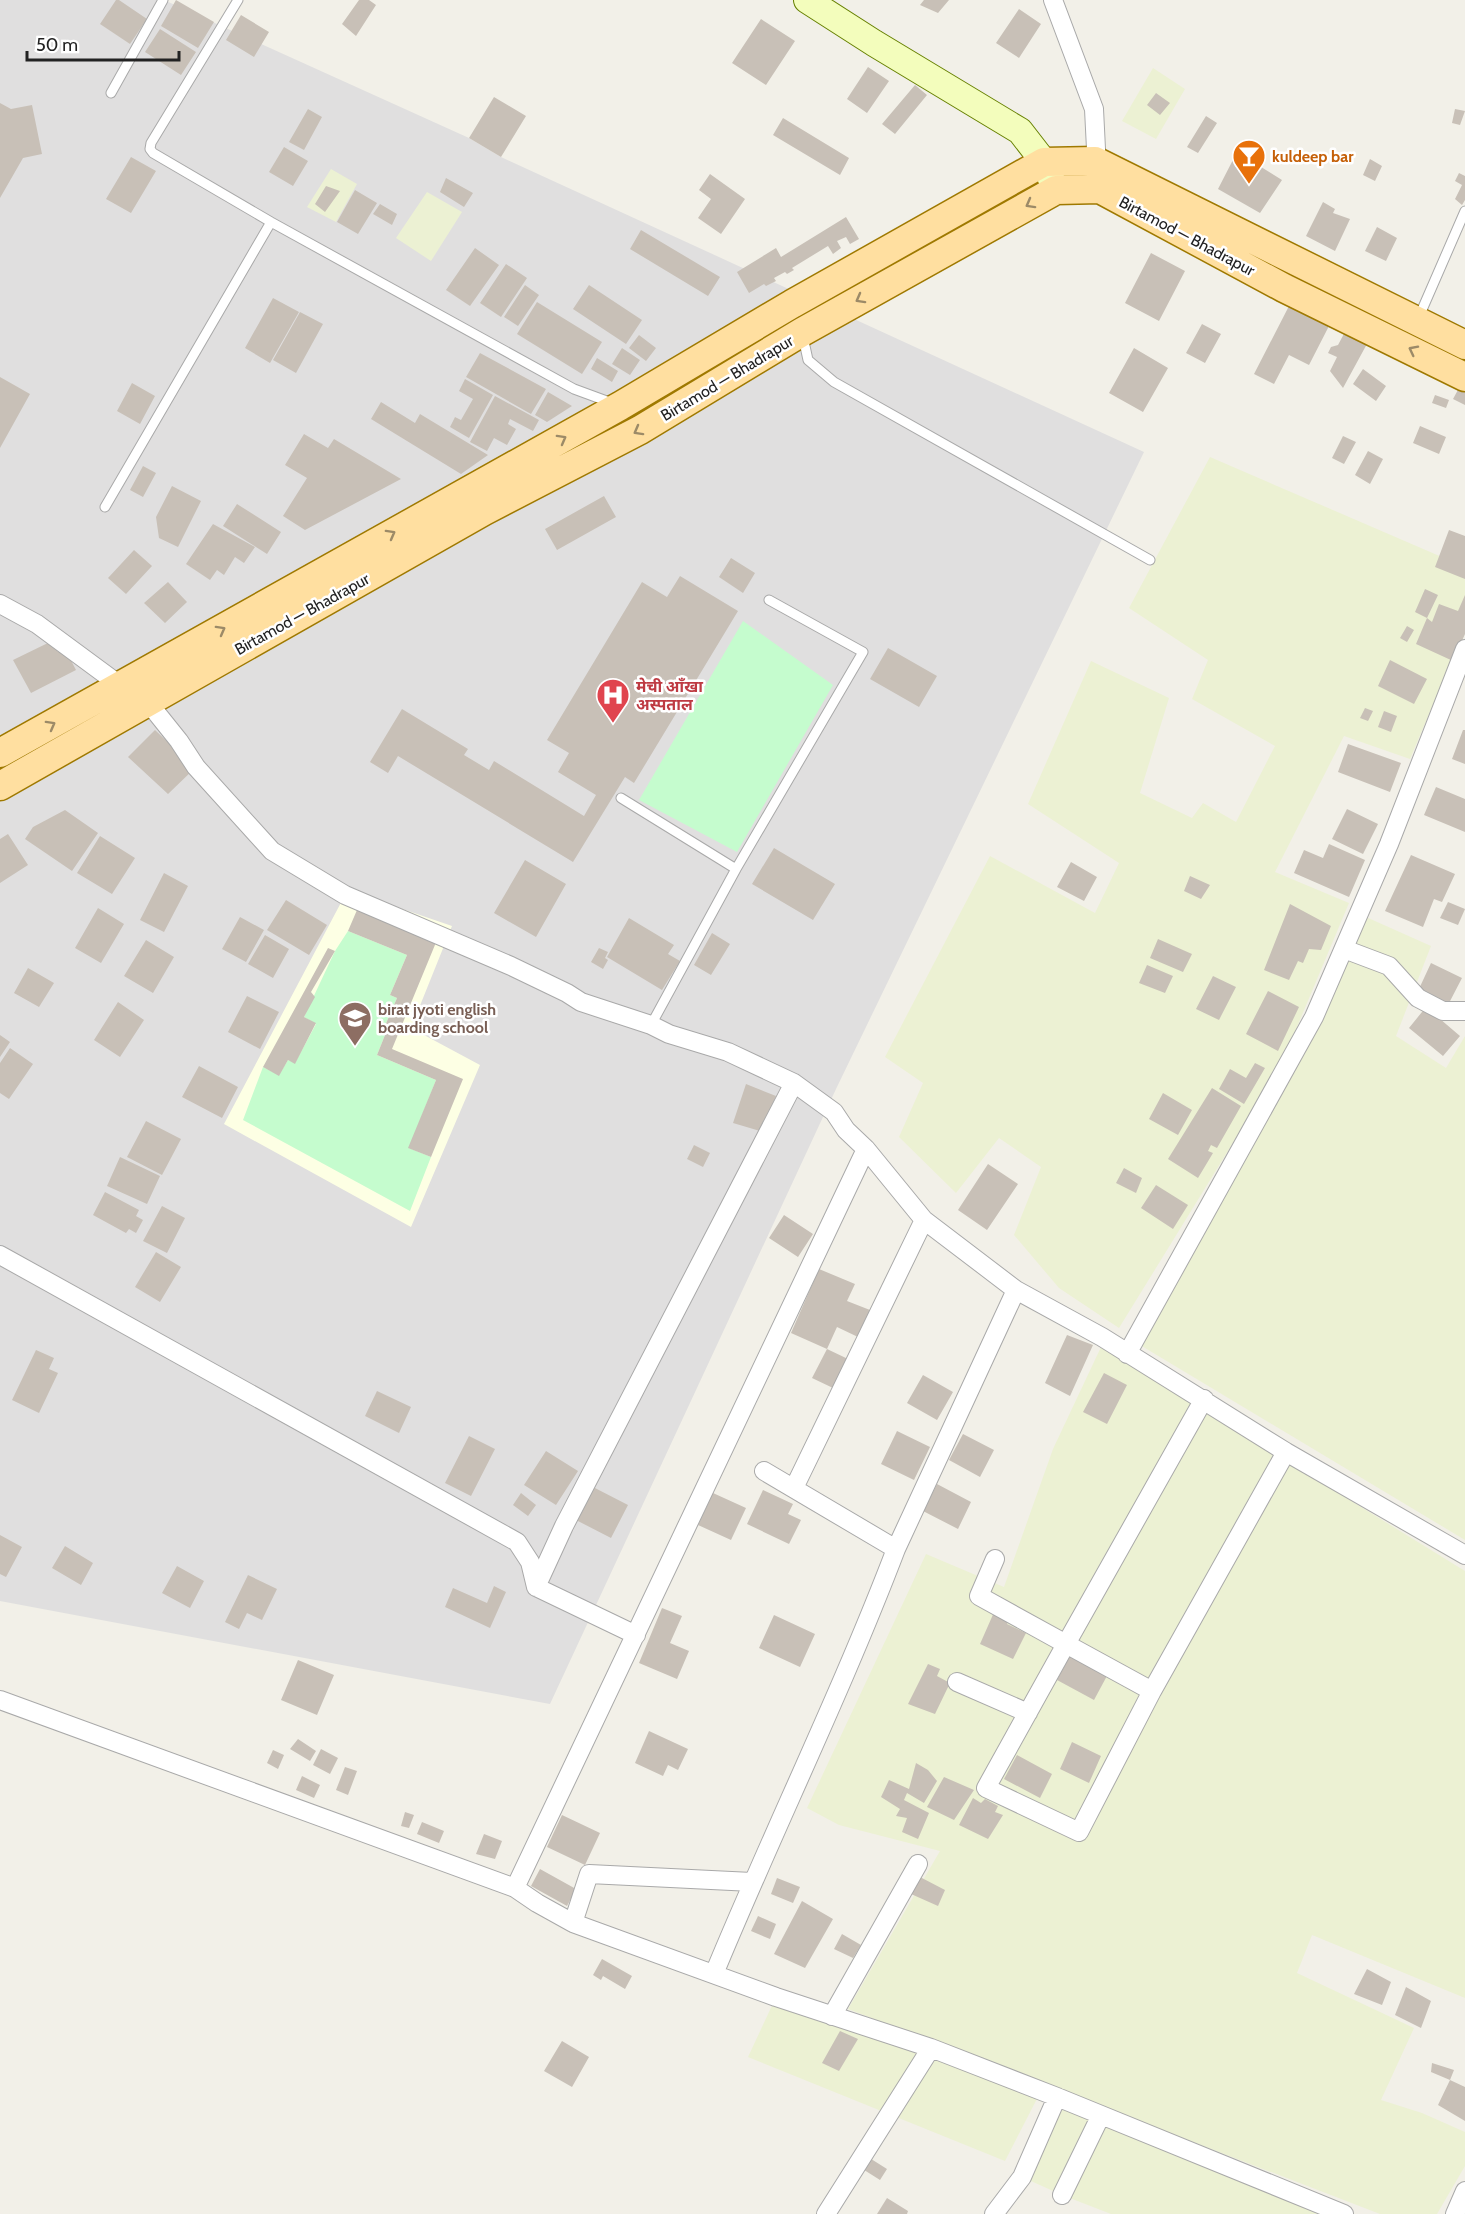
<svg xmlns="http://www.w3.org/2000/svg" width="1465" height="2214" viewBox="0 0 1465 2214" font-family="Cabin,'Noto Sans Devanagari',sans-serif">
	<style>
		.residential { fill: #e0dfdf }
		.education { fill: #fdffe4 }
		.farmland { fill: #ecf1d3 }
		.park { fill: #c5fcce }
		.building { fill: #c8c0b7 }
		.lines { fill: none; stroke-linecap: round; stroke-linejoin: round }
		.lane-casing { stroke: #a9a9a9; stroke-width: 11 }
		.street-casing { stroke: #a9a9a9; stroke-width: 20 }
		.secondary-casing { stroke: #678100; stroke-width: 28 }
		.primary-casing { stroke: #9f7900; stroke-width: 31 }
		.lane { stroke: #fff; stroke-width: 9 }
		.street { stroke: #fff; stroke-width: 18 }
		.secondary { stroke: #f3fdbc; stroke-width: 26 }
		.primary { stroke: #ffdfa0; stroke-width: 28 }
		.oneway { stroke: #9c8a67 }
		.labels { text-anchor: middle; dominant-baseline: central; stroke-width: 5; stroke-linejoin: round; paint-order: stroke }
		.food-label { font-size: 16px; font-weight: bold; fill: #c56008; stroke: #fff; text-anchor: start }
		.street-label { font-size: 16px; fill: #222; stroke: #fff }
		.health-label { font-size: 16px; font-weight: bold; fill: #be3a42; stroke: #fff; text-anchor: start }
		.education-label { font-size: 16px; font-weight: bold; fill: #785e54; stroke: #fff; text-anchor: start }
	</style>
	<rect width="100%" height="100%" fill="#f2f0e8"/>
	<path class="residential" d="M0 0H164L469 138 501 157 1144 452 836 1089 550 1704 0 1601Z"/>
	<path class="education" d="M350 891 452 926 411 1028 480 1065 411 1227 224 1124 345 895Z"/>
	<path class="farmland" d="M1153 68 1185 89 1156 139 1122 121Z
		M331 169 357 184 336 222 307 207Z
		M427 192 462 212 431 261 396 238Z
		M1210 457 1465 567V629L1410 759 1344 736 1275 872 1349 903 1281 1065 1119 1328 1059 1288 1014 1235 1041 1167 999 1138 956 1193 899 1137 923 1083 885 1057 990 856 1095 913 1119 863 1028 804 1091 661 1169 698 1140 793 1192 818 1203 803 1236 822 1275 746 1192 699 1208 660 1129 608Z
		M1366 917 1431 946 1396 1036 1446 1068 1465 1036V1540L1140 1345Z
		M1101 1347 1465 1571V1998L1312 1935 1297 1973 1414 2028 1381 2100 1422 2113 1465 2132V2166L1437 2214H1380L848 2009 940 1851 839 1825 807 1808 926 1554 1004 1587 1053 1449Z
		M776 1997 1041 2091 1005 2161 748 2057Z
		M1057 2097 1344 2214H1111L1062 2195 1022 2177Z"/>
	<path class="park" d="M743 621 833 685 737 852 639 800Z
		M348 931 407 955 390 995 397 998 384 1028 387 1030 377 1055 436 1080 409 1148 431 1157 410 1211 243 1120 263 1067 279 1075 288 1060 295 1063 316 1024 304 1017 335 951Z"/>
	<path class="building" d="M116 0H119L147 19 130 44 100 24Z
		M176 0 214 22 198 48 161 26Z
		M359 0H369L376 5 356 36 342 24Z
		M924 0H949L938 13 920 5Z
		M1019 9 1041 24 1019 58 996 43Z
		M241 15 269 32 254 57 226 40Z
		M761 19 795 41 766 85 732 63Z
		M160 29 196 52 181 75 145 52Z
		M868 67 889 81 867 113 847 99Z
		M915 85 927 95 895 134 882 124Z
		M1156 93 1170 103 1160 115 1147 105Z
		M494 97 526 116 501 157 469 138Z
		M0 103 11 109 32 105 42 154 23 158 0 198Z
		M308 109 322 117 304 150 289 142Z
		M1455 109 1465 111 1460 125 1452 123Z
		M1206 116 1217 123 1198 153 1187 147Z
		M783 118 849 158 840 175 773 135Z
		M284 147 308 161 293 186 269 172Z
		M1237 152 1282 180 1260 213 1218 189Z
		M131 157 156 171 131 213 106 199Z
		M1370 159 1382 166 1375 181 1363 175Z
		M1459 173 1465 176V200L1462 205 1455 199 1462 185 1455 181Z
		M710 174 745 199 721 234 698 218 711 199 699 190Z
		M446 178 473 193 464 207 440 192Z
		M326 186 340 191 325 212 315 204Z
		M355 190 377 203 358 234 337 222Z
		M1323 202 1335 209 1333 213 1350 219 1335 251 1306 236Z
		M380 204 397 214 392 225 373 214Z
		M846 217 859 239 850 244 846 237 837 241 841 248 833 254 828 246 792 268 794 270 787 274 785 272 774 278 776 281 766 286 764 284 749 293 737 272 776 248 781 257Z
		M1377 227 1397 238 1386 261 1365 251Z
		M641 230 720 277 708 296 630 249Z
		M475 248 499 265 470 306 446 290Z
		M1151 253 1185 271 1159 321 1125 303Z
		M506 264 527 278 501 317 480 303Z
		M525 285 539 295 518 326 504 317Z
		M589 285 642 320 626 344 573 309Z
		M273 298 299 312 270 363 245 348Z
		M537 302 602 342 582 374 517 334Z
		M1289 306 1329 326 1309 365 1289 355 1274 384 1254 374Z
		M300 312 323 324 296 373 273 360Z
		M1202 324 1221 334 1205 363 1186 353Z
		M1346 330 1368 342 1343 388 1330 371 1337 357 1328 353 1331 347 1338 345Z
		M639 335 656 348 646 361 629 348Z
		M622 348 640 360 630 375 612 364Z
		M1134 348 1168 368 1143 412 1109 393Z
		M480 353 546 389 531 414 466 377Z
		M597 358 618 371 612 382 591 369Z
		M1363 369 1386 386 1376 401 1353 384Z
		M0 377 30 394 0 448Z
		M1465 377V405L1453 399Z
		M465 379 493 395 469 438 450 427 455 417 461 420 473 399 459 391Z
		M132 383 155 396 140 424 117 411Z
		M548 392 572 406 547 422 535 415Z
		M1435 395 1449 400 1446 408 1432 403Z
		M495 396 539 420 533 431 510 419 508 424 516 429 507 445 494 438 487 451 470 442Z
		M381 402 415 423 420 414 488 455 461 474 371 419Z
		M1420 426 1446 437 1439 454 1413 443Z
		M304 434 328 448 334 439 401 479 305 530 283 516 307 478 285 465Z
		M1343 436 1356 442 1344 464 1332 458Z
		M1368 451 1383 459 1370 484 1355 475Z
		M143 466 156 473 143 497 130 490Z
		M172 486 201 501 178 547 159 538 156 517Z
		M604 496 616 517 557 550 545 529Z
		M237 504 281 532 267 554 223 526Z
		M213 524 255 547 244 563 235 557 224 575 217 570 210 580 186 564Z
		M1449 530 1465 536V579L1435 567Z
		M134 550 152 566 126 594 108 578Z
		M731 558 755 573 743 593 719 577Z
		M680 576 738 611 634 783 625 777 573 862 398 756 388 773 370 762 402 709 468 749 464 755 489 770 494 761 584 816 596 795 558 772 569 753 547 740 642 582 667 597Z
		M168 582 187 602 165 623 144 603Z
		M1425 589 1438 595 1427 618 1432 622 1439 604 1458 611 1465 595V634L1453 661 1416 644 1427 618 1415 612Z
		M1407 626 1414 630 1407 642 1400 638Z
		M52 641 58 652 65 649 76 670 31 693 13 660Z
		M888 648 937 676 919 707 870 679Z
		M1390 660 1427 679 1414 704 1378 686Z
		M1365 708 1373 711 1368 721 1360 718Z
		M1384 711 1397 716 1391 732 1378 727Z
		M155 730 195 768 168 794 128 757Z
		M1463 730H1465V764L1452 759Z
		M1348 744 1401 763 1390 792 1338 772Z
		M1436 787 1465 799V832L1424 815Z
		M1347 809 1378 824 1363 854 1332 839Z
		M65 810 98 833 72 871 25 839 33 827Z
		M8 834 28 865 0 883V839Z
		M100 836 135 858 112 894 77 873Z
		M1329 844 1365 860 1349 897 1294 873 1304 850 1323 858Z
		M774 848 835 884 813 920 752 884Z
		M1411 855 1455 874 1442 902 1434 899 1423 927 1385 911Z
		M525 860 566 884 536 937 494 913Z
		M1071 862 1097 877 1084 901 1057 887Z
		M164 873 188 886 164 932 140 920Z
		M1190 876 1210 885 1201 899 1184 891Z
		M286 900 327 925 309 955 267 930Z
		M1448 902 1465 909 1458 925 1440 918Z
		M1290 904 1331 926 1321 950 1309 949 1303 963 1298 961 1289 980 1264 970Z
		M98 908 124 924 101 963 75 948Z
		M357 910 437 940 392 1049 463 1079 431 1157 408 1148 436 1080 377 1055 387 1030 384 1028 397 998 390 995 407 955 348 931Z
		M240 917 264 930 246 962 222 949Z
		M629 918 674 945 668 954 680 961 662 990 607 957Z
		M712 933 730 944 711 975 694 965Z
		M265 935 289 949 273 978 248 964Z
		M1158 939 1192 954 1183 972 1150 958Z
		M146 940 174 957 153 993 124 976Z
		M328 948 335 951 311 992 315 997 304 1017 316 1023 295 1064 288 1060 279 1076 263 1067Z
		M599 948 608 952 605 958 608 960 603 969 591 962Z
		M1431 963 1462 978 1448 1005 1418 991Z
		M1147 965 1173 976 1165 993 1139 983Z
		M28 968 54 983 39 1007 14 993Z
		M1213 976 1236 987 1219 1020 1196 1009Z
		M1268 991 1299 1007 1278 1051 1246 1034Z
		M247 996 279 1012 260 1049 228 1032Z
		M118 1002 144 1020 120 1057 94 1040Z
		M1426 1007 1460 1036 1443 1056 1409 1028Z
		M0 1035 10 1042 0 1057Z
		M10 1048 33 1064 9 1099 0 1093V1063Z
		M1255 1063 1265 1068 1244 1104 1219 1089 1230 1069 1246 1078Z
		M199 1066 238 1087 222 1118 182 1097Z
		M746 1084 776 1096 760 1131 733 1123Z
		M1212 1088 1241 1106 1217 1148 1211 1145 1208 1151 1213 1153 1198 1178 1168 1159Z
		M1163 1093 1192 1110 1178 1135 1149 1119Z
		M146 1121 181 1139 162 1175 127 1157Z
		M694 1145 710 1153 703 1167 687 1159Z
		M120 1157 160 1176 147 1204 107 1186Z
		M988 1164 1018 1184 987 1230 958 1210Z
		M1124 1168 1142 1178 1136 1193 1116 1183Z
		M1156 1185 1188 1205 1173 1229 1141 1208Z
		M105 1192 139 1210 136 1216 143 1220 136 1233 129 1229 126 1233 93 1215Z
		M162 1206 185 1218 167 1253 143 1241Z
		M784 1215 813 1234 798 1257 769 1238Z
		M156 1252 181 1267 160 1302 135 1287Z
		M819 1269 855 1284 847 1301 870 1310 858 1337 837 1327 827 1349 791 1333Z
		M1067 1335 1093 1345 1070 1396 1045 1383Z
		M827 1349 848 1359 833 1388 812 1378Z
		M36 1350 54 1358 49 1369 58 1373 39 1413 12 1400Z
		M1104 1373 1127 1385 1107 1424 1083 1412Z
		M923 1375 953 1392 937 1420 907 1403Z
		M377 1391 411 1407 399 1433 365 1416Z
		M897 1431 930 1447 914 1480 881 1464Z
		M963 1434 994 1450 980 1477 949 1460Z
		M469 1436 495 1449 471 1496 445 1483Z
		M546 1451 578 1471 556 1505 524 1485Z
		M937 1484 971 1502 958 1529 923 1511Z
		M593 1487 628 1505 611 1538 576 1520Z
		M763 1490 793 1504 788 1514 801 1520 789 1544 747 1524Z
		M521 1493 536 1505 528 1516 513 1505Z
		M713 1493 746 1508 731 1540 698 1525Z
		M0 1535 22 1547 6 1577 0 1574Z
		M65 1546 93 1563 81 1585 52 1568Z
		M177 1566 204 1581 190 1608 162 1593Z
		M248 1575 277 1589 262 1620 247 1613 239 1629 225 1622Z
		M494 1586 506 1592 490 1628 445 1607 453 1588 487 1603Z
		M662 1608 682 1616 670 1643 689 1651 677 1679 639 1663Z
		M995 1610 1010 1617 1007 1624 1026 1633 1013 1659 980 1644Z
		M774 1615 815 1634 800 1667 759 1648Z
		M1071 1654 1108 1674 1094 1700 1057 1680Z
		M298 1660 334 1675 317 1715 281 1700Z
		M928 1664 940 1669 937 1676 950 1683 935 1714 908 1704Z
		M649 1731 688 1749 678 1770 668 1765 663 1776 635 1763Z
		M298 1739 316 1751 310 1761 290 1749Z
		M1072 1742 1101 1756 1089 1783 1060 1769Z
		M321 1749 338 1758 330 1774 313 1765Z
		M273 1750 284 1755 278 1769 267 1763Z
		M1017 1755 1052 1774 1040 1798 1004 1779Z
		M916 1763 928 1770 937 1781 924 1803 907 1793 904 1800 929 1813 918 1839 902 1832 907 1818 896 1816 900 1809 881 1797 889 1780 909 1789Z
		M345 1767 357 1771 348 1795 336 1790Z
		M302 1776 320 1785 314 1798 296 1790Z
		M944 1777 974 1790 954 1820 927 1807Z
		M973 1798 981 1803 985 1799 998 1806 995 1812 1003 1815 988 1839 959 1825Z
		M405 1812 414 1815 409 1828 401 1826Z
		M562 1815 600 1833 585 1865 547 1847Z
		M422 1822 444 1831 439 1843 417 1834Z
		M484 1834 502 1841 495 1859 476 1854Z
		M540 1869 576 1889 567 1906 531 1886Z
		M920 1877 945 1890 938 1906 911 1894Z
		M777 1878 800 1887 793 1903 771 1894Z
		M802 1901 833 1919 805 1968 774 1954Z
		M758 1916 776 1924 770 1939 751 1931Z
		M842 1934 861 1945 853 1958 834 1949Z
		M602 1959 632 1976 625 1989 603 1976 601 1980 593 1975Z
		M1367 1969 1391 1982 1382 2005 1354 1994Z
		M1406 1987 1431 2001 1421 2028 1395 2015Z
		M840 2031 858 2039 839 2071 822 2063Z
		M562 2041 589 2057 572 2087 544 2071Z
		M1432 2063 1454 2070 1450 2080 1431 2072Z
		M1450 2080 1465 2087V2121L1438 2105Z
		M868 2157 887 2169 880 2180 861 2168Z
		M887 2198 908 2211 907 2214H877Z"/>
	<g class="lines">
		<g class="lane-casing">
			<path id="lane" d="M238 0 151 143 150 149 153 153 271 222 574 389 612 403
				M111 93 163 0
				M1418 319 1465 211
				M803 337 808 360 834 382 1150 560
				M105 507 271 222
				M621 798 736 869
				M651 1025 736 869 863 652 769 600"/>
		</g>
		<g class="street-casing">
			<path id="street" d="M1053 0 1094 109 1097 169
				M0 604 37 624 121 686 147 701 179 741 196 767 272 851 345 895 511 966 567 993 581 1002 651 1025 669 1034 728 1052 794 1083 834 1112 846 1130 866 1149 924 1220 1016 1290 1102 1337 1286 1452 1465 1555
				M1344 949 1389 966 1418 998 1443 1011H1465
				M0 1255 517 1542 530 1562 536 1587 564 1526 794 1083
				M1127 1354 1314 1017 1389 844 1465 649
				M764 1471 896 1549 1016 1290
				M794 1488 924 1220
				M995 1559 979 1596 1066 1644 1204 1399
				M536 1587 636 1635
				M1066 1644 1152 1691 1079 1832 986 1788Z
				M957 1682 1028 1713
				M1152 1691 1286 1452
				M0 1700 515 1888 537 1903 573 1923 776 1997 931 2048 1057 2097 1344 2214
				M515 1888 866 1149
				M573 1923 589 1874 752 1882
				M714 1974C773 1831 841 1693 896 1549
				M832 2016 918 1864
				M1062 2195 1101 2115
				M826 2214 931 2048
				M994 2214 1022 2177 1057 2097
				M1455 2214 1465 2191"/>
		</g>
		<g class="secondary-casing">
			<path id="secondary" d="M807 0 874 43 1020 131 1044 162 1052 181"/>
		</g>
		<g class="primary-casing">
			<path id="primary" d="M0 753 620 406 792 304 1044 162 1095 161 1465 345
				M0 786 484 511 640 430 802 332 1056 190 1100 189 1284 288 1465 377"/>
		</g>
		<use href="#lane" class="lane"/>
		<use href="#street" class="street"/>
		<use href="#secondary" class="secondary"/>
		<use href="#primary" class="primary"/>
	</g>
	<defs><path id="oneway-chevron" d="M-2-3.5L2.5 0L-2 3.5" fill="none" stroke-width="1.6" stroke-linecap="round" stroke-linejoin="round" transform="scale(1.5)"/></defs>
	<g class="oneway">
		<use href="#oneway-chevron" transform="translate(1030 204) rotate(151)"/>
		<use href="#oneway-chevron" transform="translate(860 299) rotate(151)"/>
		<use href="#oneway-chevron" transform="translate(1413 350) rotate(-153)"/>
		<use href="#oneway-chevron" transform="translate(638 431) rotate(151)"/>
		<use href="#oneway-chevron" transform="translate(562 439) rotate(-29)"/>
		<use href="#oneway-chevron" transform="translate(391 534) rotate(-29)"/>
		<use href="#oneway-chevron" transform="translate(221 630) rotate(-29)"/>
		<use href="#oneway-chevron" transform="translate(51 725) rotate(-29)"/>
	</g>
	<defs>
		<g id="bar-pin" transform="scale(1.725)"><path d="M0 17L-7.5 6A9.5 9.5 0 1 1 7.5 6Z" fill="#e8710a" stroke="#fff"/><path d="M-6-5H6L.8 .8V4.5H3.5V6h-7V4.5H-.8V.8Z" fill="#fff"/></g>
		<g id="hospital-pin" transform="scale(1.725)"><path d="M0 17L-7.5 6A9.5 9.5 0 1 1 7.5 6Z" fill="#e0444e" stroke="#fff"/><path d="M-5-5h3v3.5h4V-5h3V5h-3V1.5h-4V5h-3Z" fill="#fff"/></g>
		<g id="school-pin" transform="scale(1.725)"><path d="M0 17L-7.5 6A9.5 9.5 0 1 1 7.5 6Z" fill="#8d6e63" stroke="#fff"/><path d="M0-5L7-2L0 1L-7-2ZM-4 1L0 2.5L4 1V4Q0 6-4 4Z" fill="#fff"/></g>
	</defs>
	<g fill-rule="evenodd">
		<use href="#bar-pin" x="1249" y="156"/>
		<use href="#hospital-pin" x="613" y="695"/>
		<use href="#school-pin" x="355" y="1018"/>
	</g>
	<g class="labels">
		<g class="food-label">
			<text x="1272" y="156">kuldeep bar</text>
		</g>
		<g class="street-label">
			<text transform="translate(1187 236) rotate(28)">Birtamod — Bhadrapur</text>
			<text transform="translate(727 378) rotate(-31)">Birtamod — Bhadrapur</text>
			<text transform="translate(302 614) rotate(-29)">Birtamod — Bhadrapur</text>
		</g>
		<g class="health-label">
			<text x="636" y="686">मेची आँखा<tspan x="636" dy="18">अस्पताल</tspan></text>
		</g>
		<g class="education-label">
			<text x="378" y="1009">birat jyoti english<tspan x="378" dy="18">boarding school</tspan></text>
		</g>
	</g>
	<path d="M27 51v9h152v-9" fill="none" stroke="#222222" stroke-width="3"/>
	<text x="36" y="51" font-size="18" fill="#222222" stroke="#ffffff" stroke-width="4.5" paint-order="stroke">50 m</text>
</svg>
